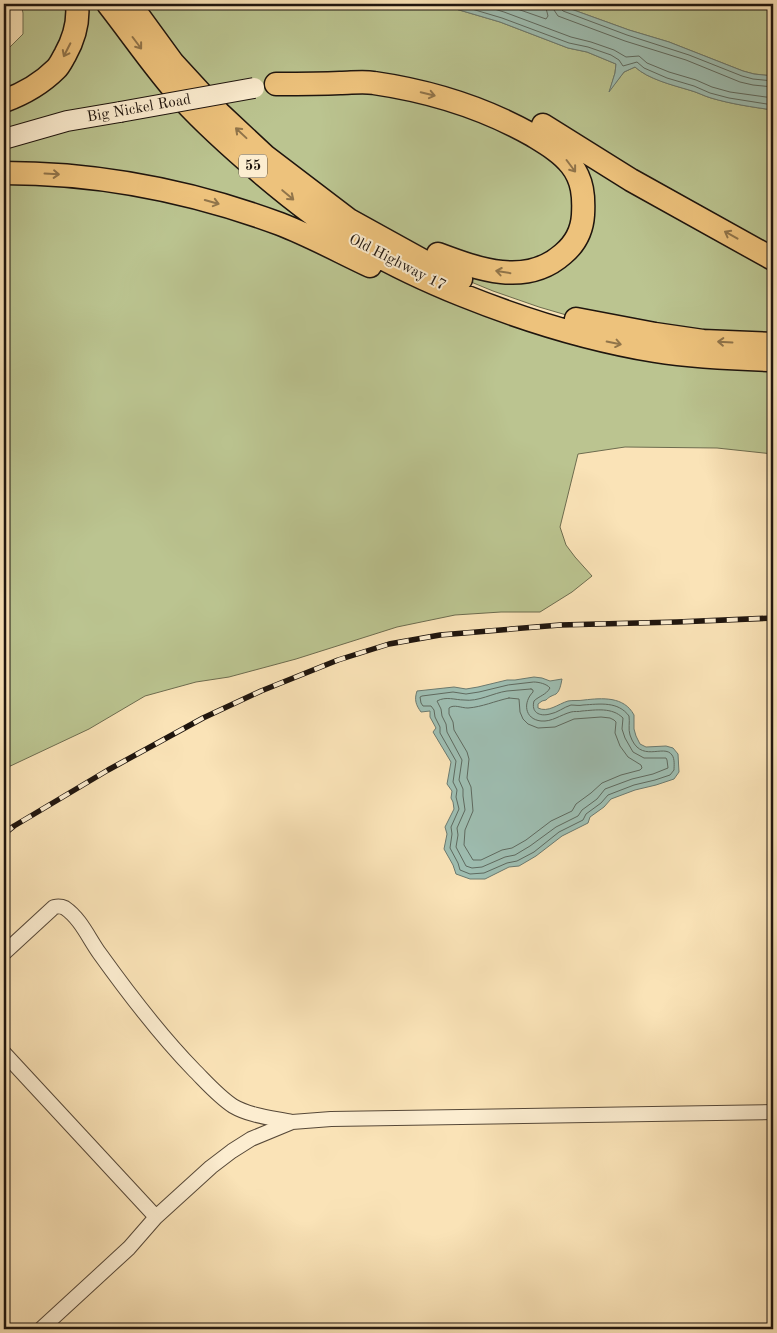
<svg xmlns="http://www.w3.org/2000/svg" width="777" height="1333" viewBox="0 0 777 1333" font-family="'Old Standard TT',serif">
	<style>
		.green { fill: #bbc490; stroke: #6d6c4f }
		.water { fill: #9ebeb2; stroke: #6b7a70 }
		.lines { fill: none; stroke-linecap: round; stroke-linejoin: round }
		.shore { stroke: #5e6a60; stroke-width: 1 }
		.street-casing { stroke: #564838; stroke-width: 16 }
		.secondary-casing { stroke: #1f150e; stroke-width: 22 }
		.primary-casing { stroke: #1f150e; stroke-width: 25 }
		.street { stroke: #fcedd0; stroke-width: 14 }
		.secondary { stroke: #fcedd0; stroke-width: 20 }
		.primary { stroke: #edc27c; stroke-width: 22 }
		.rail-casing { stroke: #1f150e; stroke-width: 5.5 }
		.rail { stroke: #fcedd0; stroke-width: 4; stroke-dasharray: 11; stroke-linecap: butt }
		.secondary-bridge-casing { stroke: #1f150e; stroke-width: 22; stroke-linecap: butt }
		.secondary-bridge { stroke: #fcedd0; stroke-width: 20 }
		.oneway { stroke: #90744a }
		.labels { text-anchor: middle; dominant-baseline: central; stroke-width: 4; stroke-linejoin: round; paint-order: stroke }
		.shield { fill: #fcedd0; stroke: #615648; stroke-width: 1 }
		.shield-label { font-size: 14px; font-weight: bold; fill: #1f150e }
		.street-label { font-size: 15px; fill: #1f150e; stroke: #fcedd0 }
	</style>
	<rect width="100%" height="100%" fill="#fae3b7"/>
	<filter id="stains"><feTurbulence type="fractalNoise" baseFrequency=".004" numOctaves="4"/><feColorMatrix values="0 0 0 0 .2 0 0 0 0 .09 0 0 0 0 .02 0 0 0 .5 -.17"/></filter>
	<radialGradient id="worn" r=".72"><stop offset=".6" stop-color="#630" stop-opacity="0"/><stop offset="1" stop-color="#630" stop-opacity=".3"/></radialGradient>
	<path class="green" d="M21 4H107L164 80 475 301 773 361V454L717 448 625 447 578 454 560 527 566 545 575 557 592 576 572 592 540 612H501L455 615 397 627 296 659 229 677 196 682 145 696 89 729 4 769V49L10 47 23 34V13Z
		M131 4H433L449 7 500 22 568 48 587 52 616 64 615 73 610 90 624 72 635 67C648 79 673 85 689 90 697 92 704 96 711 98 732 104 752 107 773 110V343L580 319 539 307 493 291 459 277 295 179Z
		M557 4H773V76L754 74 743 71 669 42 629 30Z"/>
	<path class="water" d="M433 4H557L629 30 669 42 743 71 754 74 773 76V110C752 107 731 104 711 98 704 96 697 92 689 90 672 85 648 79 635 67L624 72 609 92 615 73 616 64 587 52 568 48 500 22 449 7Z
		M534 677 542 678 550 681 562 679C561 684 560 691 556 694 552 696 550 696 546 700L542 701 538 704V708C548 713 558 704 568 701 573 700 579 701 584 700 602 698 624 696 634 715V729L636 736 640 744 646 747 666 746 673 748 678 754 679 772 674 779 656 785 635 790 611 799 604 807 590 817 588 823 562 836 536 856 519 866 509 867 485 879H470L456 874 453 865 444 849 447 834 445 827 454 809 453 802 451 798 452 791 447 784 451 762 433 732 436 728 430 717V711L421 712C416 705 414 700 417 691L454 687 466 689 478 687 507 680H515Z"/>
	<g class="lines">
		<path class="shore" d="M455 4 502 18 569 43 588 47 611 55 619 60 623 66 637 62 644 68 667 78 694 86 710 93 729 98 773 105
			M478 4 504 12 571 37 591 42 614 50 626 57 639 56 647 63 669 72 696 80 712 87 730 92 773 98
			M503 4 546 19 548 16 545 4
			M553 4 554 10 558 16 625 41 686 60 740 82 753 85 773 87
			M559 4 560 8 563 11 627 35 689 55 742 76 753 79 773 81
			M534 682C539 682 547 684 550 688 546 695 539 696 534 701 531 712 539 717 550 714 557 713 564 707 571 705 575 705 579 706 583 705 600 704 618 701 629 716 630 722 628 729 630 735 640 765 664 743 672 755 675 759 674 766 674 770L670 775 655 780 634 785 608 795 601 803 586 814 583 820 559 832 534 852 517 861 507 863 484 873 470 874 460 870 458 863 450 848 452 834 451 827 459 809 456 797 457 790 453 782 456 761 440 733V727L435 717 434 710 431 706H423L421 703 420 697 422 696 453 692 466 694 479 692 508 685Z
			M531 689 533 690V692C523 702 524 719 541 721 552 722 560 715 571 712 574 711 579 712 582 711 596 710 612 707 623 718L622 729 625 738 633 752 644 758H666L667 760 668 768 653 774 632 779 605 789 597 799 582 810 578 816 556 827 530 846 515 855 505 857 482 867 472 868 466 866 456 847 458 835 457 828 465 810 463 796V789L459 780 462 760 447 732 446 724 442 716 441 709 437 701C446 696 455 700 464 700 478 702 493 693 507 691 515 690 523 690 531 689Z
			M509 698 519 699 520 712 523 719 528 724 538 728 555 727 574 719 601 717 610 718 614 720 616 722 615 733 620 746 628 757 641 765 642 768 640 770 621 775 602 783 591 793 576 804 572 811 551 821 526 840 512 848 502 850 481 860H473L464 845 465 830 473 811 471 787 467 778 469 759 467 752 454 730 453 722 449 714V708C454 704 461 708 468 708 482 707 495 701 509 698Z"/>
		<g class="street-casing">
			<path id="street" d="M4 953 54 907C59 906 61 906 65 908 81 919 89 939 100 954 128 993 160 1035 194 1070 206 1082 218 1096 233 1106 250 1116 273 1118 292 1122
				M4 1053 156 1217
				M41 1329 129 1248 156 1217 211 1167 232 1151 251 1139 292 1122 331 1119 773 1112"/>
		</g>
		<g class="secondary-casing">
			<path id="secondary" d="M4 139 67 121 120 112"/>
		</g>
		<g class="primary-casing">
			<path id="primary" d="M108 4C133 36 156 70 183 100 207 126 234 150 261 173 294 201 328 228 366 249 397 267 430 282 462 295 524 320 589 340 655 351 694 357 734 359 773 360
				M130 4 173 63 219 113 265 156 349 220 425 262 461 279
				M276 84C297 84 319 84 340 83 351 83 363 81 374 83 429 91 484 108 532 135 545 143 561 152 571 165 583 180 584 197 583 215 582 231 575 244 563 254 526 287 478 269 438 254
				M4 101C23 94 42 83 56 69 60 65 62 60 65 55 74 39 79 23 77 4
				M543 125 631 180 773 259
				M4 173C98 173 191 191 280 224 311 236 340 252 370 266
				M576 319 655 334 703 341 773 344"/>
		</g>
		<use href="#street" class="street"/>
		<use href="#secondary" class="secondary"/>
		<use href="#primary" class="primary"/>
		<g class="rail-casing">
			<path id="rail" d="M4 834 14 826 108 770 203 718 261 691 338 660 389 644 440 635 560 625 677 622 773 618"/>
		</g>
		<use href="#rail" class="rail"/>
		<g class="secondary-bridge-casing">
			<path id="secondary-bridge" d="M120 112 254 88"/>
		</g>
		<use href="#secondary-bridge" class="secondary-bridge"/>
	</g>
	<defs><path id="oneway-shaft" d="M-6 0H5M1.5-3L5.5 0L1.5 3" fill="none" stroke-width="1.6" stroke-linecap="round" stroke-linejoin="round" transform="scale(1.25)"/></defs>
	<g class="oneway">
		<use href="#oneway-shaft" transform="translate(137 43) rotate(53)"/>
		<use href="#oneway-shaft" transform="translate(67 50) rotate(117)"/>
		<use href="#oneway-shaft" transform="translate(428 94) rotate(14)"/>
		<use href="#oneway-shaft" transform="translate(241 133) rotate(-137)"/>
		<use href="#oneway-shaft" transform="translate(571 166) rotate(53)"/>
		<use href="#oneway-shaft" transform="translate(52 174) rotate(3)"/>
		<use href="#oneway-shaft" transform="translate(288 195) rotate(40)"/>
		<use href="#oneway-shaft" transform="translate(212 202) rotate(16)"/>
		<use href="#oneway-shaft" transform="translate(731 235) rotate(-151)"/>
		<use href="#oneway-shaft" transform="translate(503 272) rotate(-171)"/>
		<use href="#oneway-shaft" transform="translate(725 342) rotate(-177)"/>
		<use href="#oneway-shaft" transform="translate(614 343) rotate(11)"/>
	</g>
	<g class="labels">
		<rect class="shield" x="239" y="154.5" width="28" height="23" rx="4"/>
		<g class="shield-label">
			<text x="253" y="166">55</text>
		</g>
		<g class="street-label">
			<text transform="translate(139 109) rotate(-10)">Big Nickel Road</text>
			<text transform="translate(397 263) rotate(27)">Old Highway 17</text>
		</g>
	</g>
	<rect width="777" height="1333" fill="none" stroke="#fae3b7" stroke-width="20"/>
	<rect x="5" y="5" width="767" height="1323" fill="none" stroke="#1f150e" stroke-width="2.5"/>
	<rect x="10" y="10" width="757" height="1313" fill="none" stroke="#1f150e"/>
	<rect width="100%" height="100%" filter="url(#stains)"/>
	<rect width="100%" height="100%" fill="url(#worn)"/>
</svg>
